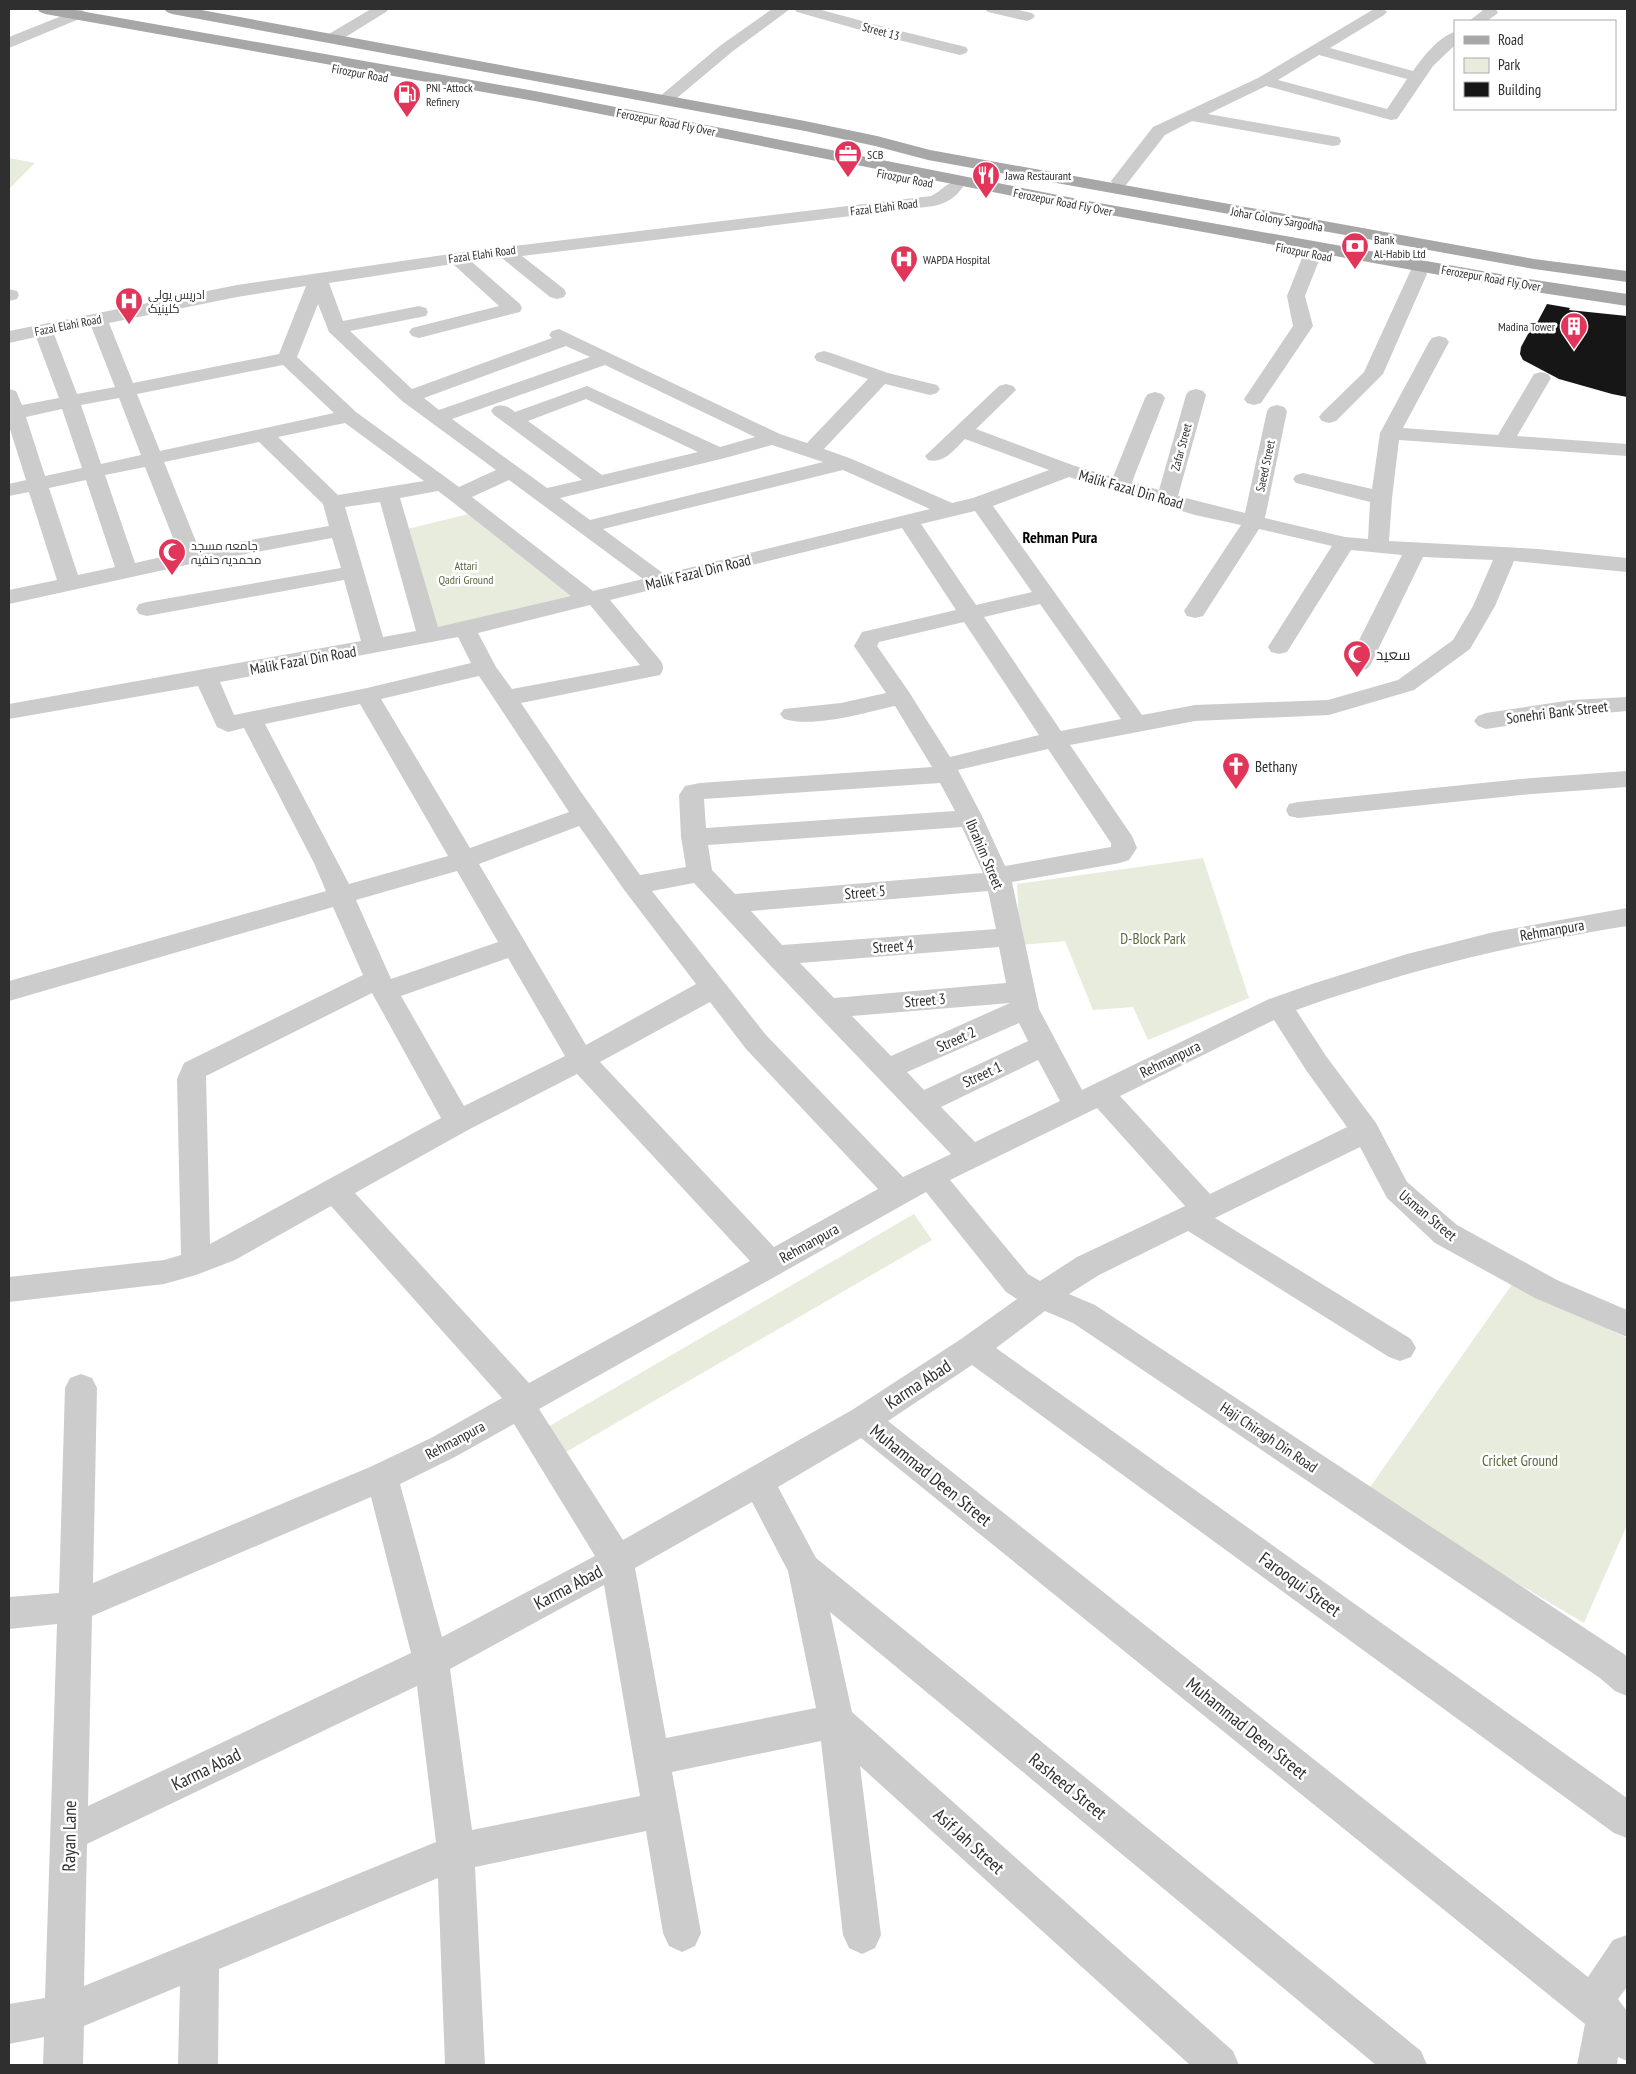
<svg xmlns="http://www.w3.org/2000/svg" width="1636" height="2074" viewBox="0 0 1636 2074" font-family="'PT Sans Narrow',Cairo,sans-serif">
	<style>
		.green { fill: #e7ecdd }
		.building { fill: #161616 }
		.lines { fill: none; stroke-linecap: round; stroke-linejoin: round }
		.minor { fill: #ccc; fill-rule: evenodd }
		.major { fill: #a7a7a7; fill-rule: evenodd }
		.labels { text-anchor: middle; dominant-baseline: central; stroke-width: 5; stroke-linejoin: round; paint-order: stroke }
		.far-street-label { font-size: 12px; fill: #2f2f2f; stroke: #fff }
		.far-poi-label { font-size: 12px; fill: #2f2f2f; stroke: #fff; text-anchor: start }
		.far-park-label { font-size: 12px; fill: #58693d; stroke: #fff }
		.street-label { font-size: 15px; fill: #2f2f2f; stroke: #fff }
		.poi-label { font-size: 15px; fill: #2f2f2f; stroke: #fff; text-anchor: start }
		.park-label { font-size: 15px; fill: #58693d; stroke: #fff }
		.far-district-label { font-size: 16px; font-weight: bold; fill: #000; stroke: #fff }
		.near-street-label { font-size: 18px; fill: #2f2f2f; stroke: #fff }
	</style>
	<rect width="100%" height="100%" fill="#fff"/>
	<path class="green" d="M9 158 35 163 9 189Z
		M477 512 589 599 429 637 399 531Z
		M1203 858 1249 998 1148 1040 1133 1007 1093 1010 1065 941 1020 945 1017 884Z
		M914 1214 932 1240 559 1456 546 1428Z
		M1513 1283 1627 1338V1525L1584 1623 1366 1493Z"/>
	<path class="building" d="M1547 304 1570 308 1569 310 1627 316V397L1612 394 1559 379 1523 360 1520 354 1521 347 1535 321H1538Z"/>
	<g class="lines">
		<path class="minor" d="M79 9 84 11 87 14 84 17 9 48V37Z
			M371 9H389L386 12 339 41H327L325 38 327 35Z
			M772 9H790L733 51 671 103H659L657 100 659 97 721 45Z
			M794 9H818L888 28 966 47 968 50 966 53 960 55 878 35 797 12Z
			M985 9H1014L1032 13 1035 16 1032 19 1027 21 988 12Z
			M1374 9H1384L1387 12 1384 15 1330 48 1413 71C1423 57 1438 37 1455 32V45L1433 66 1397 119 1391 120 1266 86 1208 114 1333 136 1339 137 1341 141 1339 145 1333 146 1192 121 1165 135 1126 185 1120 186 1114 185 1111 181 1153 127 1258 78ZM1319 55 1407 79 1387 109 1278 80Z
			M1482 9H1496L1498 13 1487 21H1469L1482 11Z
			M954 182 960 183 963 187C955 198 947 203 934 206L522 256 564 289 566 293 564 297 557 299 550 297 502 258 472 262 520 304 522 308 520 312 419 338 412 336 409 332 412 328 499 306 453 264 329 283 343 321 419 306 426 308 428 312 426 316 350 331 412 389 552 338 549 335 552 331 559 329 780 434 807 443 868 379 817 361 814 357 817 353 824 351 831 353 888 373 937 385 940 389 937 393 930 395 885 384 824 449 852 459 952 503 973 498 1049 470 965 439C954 450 944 464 928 460L925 456 999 386 1006 384 1013 386 1016 390 976 429 1075 466 1113 477 1145 398 1148 394 1155 392 1162 394 1165 398 1132 482 1159 490 1186 395 1189 391 1196 389 1203 391 1206 395 1178 496 1245 513 1267 411 1270 407 1277 405 1284 407 1287 411 1265 518 1345 537 1368 539 1370 502 1296 483 1293 479 1296 475 1303 473 1372 489 1380 433 1429 342 1432 338 1439 336 1446 338 1449 342 1403 428 1498 435 1534 374 1541 372 1548 374 1551 378 1517 436 1627 444V456L1399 440 1392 498 1389 541 1538 549 1627 558V572L1514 561 1495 606 1470 649 1414 690 1329 715 1195 721 1070 745 1132 836 1137 848 1129 860 1120 863 1012 882 1039 1009 1082 1090 1269 999 1312 984 1407 954 1494 932 1627 908V926C1514 944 1404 971 1296 1010L1326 1056 1376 1123 1407 1182 1457 1225 1557 1280 1627 1310V1337L1535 1298 1435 1243 1387 1198 1360 1147 1215 1218 1411 1339 1416 1348 1411 1357 1400 1361 1389 1357 1188 1231 1099 1275 1069 1294 1095 1305 1624 1654 1627 1657V1696L1615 1691 1600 1678 1073 1323 1045 1311 996 1348 1627 1798V1838L1614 1833 972 1365 888 1421 1588 1977 1613 1940 1627 1935V1987L1618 1999 1627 2011V2061L1618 2057 1617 2065H1577L1585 2024 861 1438 778 1487 816 1558 1421 2051 1427 2065H1376L830 1612 852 1712 1233 2051 1239 2065H1190L860 1766 881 1935 875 1948 862 1954 849 1948 843 1935 821 1741 672 1772 701 1933 695 1946 682 1952 669 1946 663 1933 646 1831 475 1867 485 2065H445L438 1878 219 1969 218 2065H178L180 1986 84 2026 83 2065H43L44 2037 9 2044V2004L45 1998 57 1624 9 1629V1597L59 1593 65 1388 70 1378 81 1374 92 1378 97 1388 93 1583 370 1467 431 1438 502 1398 331 1206 235 1260 196 1275 164 1284 9 1302V1277L164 1260 181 1255 177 1079 184 1063 363 975 333 907 9 1001V981L326 891 314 863 244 728 228 732 217 727 198 686 9 719V704L361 641 344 580 147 616 139 614 136 609 139 604 147 602 341 568 332 538 191 564 9 604V590L57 580 29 492 9 496V484L26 480 9 426V389L16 391 22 405 59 398 36 337 9 343V331L237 285 457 253 931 196C940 192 945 184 954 182ZM306 286 279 354 133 383 109 323 237 297ZM318 304 329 332 402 401 496 470 459 487 356 412 297 357ZM91 326 115 387 77 394 54 334ZM566 346 590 357 439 410 424 398ZM283 365 334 413 160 451 137 394ZM605 365 755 437 720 447 587 386 515 412C508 406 503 404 494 407L491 411 494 415 582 480 547 488 452 419ZM119 398 141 455 101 464 81 405ZM586 399 698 452 602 475 528 421ZM62 409 82 468 45 476 26 417ZM345 423 424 481 338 495 278 437ZM259 442 323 504 329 526 199 549 164 462ZM772 445 823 462 590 520 560 498 725 458ZM145 467 179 553 135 563 105 475ZM843 470 930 509 664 574 603 529ZM1069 477 1195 515 1241 525 1184 611 1187 616 1195 618 1203 616 1259 529 1332 546 1268 647 1271 652 1279 654 1287 652 1351 550 1402 555 1347 664 1351 669 1359 671 1367 669 1371 664 1423 557 1493 560 1473 606 1453 640 1398 680 1328 700 1195 705 1142 715 993 506ZM86 480 115 567 78 575 49 488ZM509 480 643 579 593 591 472 497ZM438 491 450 500 571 596 438 627 400 498ZM380 502 416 631 383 637 345 507ZM975 511 1032 592 976 605 921 524ZM902 528 956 610 862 632 854 646 886 693 841 703 784 709 780 714 784 719C815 728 863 713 895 706L932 767 700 783 685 786 679 795 681 837 686 867 640 875 581 792 521 703 660 675C664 669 664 666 660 660L610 600ZM1040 604 1121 719 1061 731 984 617ZM590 605 640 665 512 689 496 667 478 633ZM964 622 1039 735 950 757 909 692 877 646 879 642ZM458 637 471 663 367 688 234 715 220 682ZM479 676 569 812 470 848 381 699ZM360 704 448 856 349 884 265 724ZM1048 749 1111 843V847L1005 866 983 818 958 770ZM940 783 955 811 706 828 704 799ZM579 826 625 891 696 984 586 1045 479 864ZM962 827 983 873 735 894 712 870 708 845ZM457 871 498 942 391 979 356 900ZM694 883 767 962 951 1154 903 1177 766 1035 652 891ZM988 891 996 929 782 945 751 911ZM999 947 1006 983 834 998 800 963ZM508 958 565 1056 464 1106 401 996ZM372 993 441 1118 210 1244 206 1076ZM710 1002 746 1049 878 1189 774 1247 600 1062ZM1010 1003 891 1056 852 1016ZM1274 1020 1306 1070 1347 1127 1210 1194 1120 1096ZM1019 1023 1028 1041 924 1090 907 1072ZM1038 1060 1060 1101 975 1142 941 1107ZM577 1074 750 1261 529 1383 355 1193 468 1130ZM1097 1108 1185 1206 1077 1257 1040 1281 1028 1274 950 1180ZM926 1192 1006 1292 1017 1299 961 1339 852 1410 623 1540 539 1409ZM514 1424 595 1556 442 1637 400 1484 453 1458ZM371 1497 411 1653 88 1806 92 1616ZM752 1502 788 1571 816 1708 666 1738 635 1568ZM604 1585 640 1796 472 1830 450 1669ZM417 1686 436 1842 84 1986 87 1844Z
			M1313 248 1319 249 1322 253 1305 296 1313 326 1261 403 1254 405 1247 403 1244 399 1293 326 1287 296 1304 253 1307 249Z
			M1418 268 1425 270 1427 274 1383 374 1336 421 1329 423 1322 421 1319 417 1322 413 1364 372 1409 274 1411 270Z
			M9 289 17 291 19 295 17 299 9 301Z
			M1627 697V711L1572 716 1486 729 1478 726 1474 721 1478 716 1486 713 1572 700Z
			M1627 771V787L1532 794 1298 818 1289 816 1286 810 1289 804 1298 802 1532 778Z"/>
		<path class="major" d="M37 9H69L540 92 1088 201 1522 278 1627 294V306L1522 290 1088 211 540 102 45 14 40 12Z
			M164 9H196L805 121 877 136 930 150 1534 259 1627 271V282L1534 269 928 160 875 146 805 131 172 14 167 12Z"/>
	</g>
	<defs>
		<g id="fuel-pin" transform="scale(1.4375)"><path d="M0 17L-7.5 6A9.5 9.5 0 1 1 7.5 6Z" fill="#e1365a" stroke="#fff"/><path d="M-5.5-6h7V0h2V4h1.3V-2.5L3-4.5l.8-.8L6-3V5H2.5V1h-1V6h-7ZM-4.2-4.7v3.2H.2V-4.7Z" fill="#fff"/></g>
		<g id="office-pin" transform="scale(1.4375)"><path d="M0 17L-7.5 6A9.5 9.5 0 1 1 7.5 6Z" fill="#e1365a" stroke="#fff"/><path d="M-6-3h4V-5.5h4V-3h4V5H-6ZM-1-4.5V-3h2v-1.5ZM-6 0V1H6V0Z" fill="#fff"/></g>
		<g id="restaurant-pin" transform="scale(1.4375)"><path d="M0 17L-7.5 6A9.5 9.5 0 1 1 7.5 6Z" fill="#e1365a" stroke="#fff"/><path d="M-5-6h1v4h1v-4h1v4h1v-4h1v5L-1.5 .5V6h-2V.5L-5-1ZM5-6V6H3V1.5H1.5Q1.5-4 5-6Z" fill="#fff"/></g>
		<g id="bank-pin" transform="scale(1.4375)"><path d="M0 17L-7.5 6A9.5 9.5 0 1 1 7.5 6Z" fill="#e1365a" stroke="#fff"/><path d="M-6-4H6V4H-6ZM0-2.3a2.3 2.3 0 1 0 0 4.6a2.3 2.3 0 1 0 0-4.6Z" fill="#fff"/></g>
		<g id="hospital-pin" transform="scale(1.4375)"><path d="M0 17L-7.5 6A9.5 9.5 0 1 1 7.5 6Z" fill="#e1365a" stroke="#fff"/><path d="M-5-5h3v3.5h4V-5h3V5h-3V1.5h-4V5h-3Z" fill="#fff"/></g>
		<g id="building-pin" transform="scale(1.4375)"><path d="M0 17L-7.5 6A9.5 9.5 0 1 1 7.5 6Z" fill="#e1365a" stroke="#fff"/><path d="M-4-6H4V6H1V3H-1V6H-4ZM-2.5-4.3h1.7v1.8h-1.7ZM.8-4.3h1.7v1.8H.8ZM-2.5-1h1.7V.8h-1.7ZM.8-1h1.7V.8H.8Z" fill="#fff"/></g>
		<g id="mosque-pin" transform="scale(1.4375)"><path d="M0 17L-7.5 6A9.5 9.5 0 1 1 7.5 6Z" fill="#e1365a" stroke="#fff"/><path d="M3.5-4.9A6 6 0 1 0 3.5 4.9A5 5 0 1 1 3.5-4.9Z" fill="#fff"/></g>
		<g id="church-pin" transform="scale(1.4375)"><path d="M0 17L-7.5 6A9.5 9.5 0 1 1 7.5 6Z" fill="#e1365a" stroke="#fff"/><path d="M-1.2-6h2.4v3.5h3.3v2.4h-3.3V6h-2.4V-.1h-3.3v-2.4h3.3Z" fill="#fff"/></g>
	</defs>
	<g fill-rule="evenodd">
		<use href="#fuel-pin" x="407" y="94"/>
		<use href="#office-pin" x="848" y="154"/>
		<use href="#restaurant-pin" x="986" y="175"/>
		<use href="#bank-pin" x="1355" y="246"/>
		<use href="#hospital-pin" x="904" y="259"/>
		<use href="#hospital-pin" x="129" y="301"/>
		<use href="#building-pin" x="1574" y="326"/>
		<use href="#mosque-pin" x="172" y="552"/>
		<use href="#mosque-pin" x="1357" y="654"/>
		<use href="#church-pin" x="1236" y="766"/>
	</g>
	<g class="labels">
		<g class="far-street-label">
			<text transform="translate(881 31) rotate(15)">Street 13</text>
			<text transform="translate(360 73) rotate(10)">Firozpur Road</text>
			<text transform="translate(666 122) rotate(11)">Ferozepur Road Fly Over</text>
			<text transform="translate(905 178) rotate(11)">Firozpur Road</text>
			<text transform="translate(1063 202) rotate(11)">Ferozepur Road Fly Over</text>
			<text transform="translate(884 207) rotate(-7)">Fazal Elahi Road</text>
			<text transform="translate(1277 219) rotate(10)">Johar Colony Sargodha</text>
			<text transform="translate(1304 252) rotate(11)">Firozpur Road</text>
			<text transform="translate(482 254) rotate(-8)">Fazal Elahi Road</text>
			<text transform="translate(1491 278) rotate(10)">Ferozepur Road Fly Over</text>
			<text transform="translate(68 325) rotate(-11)">Fazal Elahi Road</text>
			<text transform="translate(1181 447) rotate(-75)">Zafar Street</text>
			<text transform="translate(1265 466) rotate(-78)">Saeed Street</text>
		</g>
		<g class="far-poi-label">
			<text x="426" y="87">PNI -Attock<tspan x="426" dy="14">Refinery</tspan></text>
			<text x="867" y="154">SCB</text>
			<text x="1005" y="175">Jawa Restaurant</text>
			<text x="1374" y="239">Bank<tspan x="1374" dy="14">Al-Habib Ltd</tspan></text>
			<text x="923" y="259">WAPDA Hospital</text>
			<text x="148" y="294">ادریس پولی<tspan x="148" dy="14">کلینیک</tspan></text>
			<text x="1555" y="326" text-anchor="end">Madina Tower</text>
			<text x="191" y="545">جامعہ مسجد<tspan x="191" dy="14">محمدیہ حنفیہ</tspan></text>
		</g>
		<g class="far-park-label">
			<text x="466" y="565">Attari<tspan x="466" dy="14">Qadri Ground</tspan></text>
		</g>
		<g class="street-label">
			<text transform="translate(1131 489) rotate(16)">Malik Fazal Din Road</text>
			<text transform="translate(698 572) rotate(-14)">Malik Fazal Din Road</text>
			<text transform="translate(303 660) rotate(-10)">Malik Fazal Din Road</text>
			<text transform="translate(1557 712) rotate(-7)">Sonehri Bank Street</text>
			<text transform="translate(985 854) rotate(67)">Ibrahim Street</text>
			<text transform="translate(865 892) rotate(-5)">Street 5</text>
			<text transform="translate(1552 930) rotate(-10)">Rehmanpura</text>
			<text transform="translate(893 946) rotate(-4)">Street 4</text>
			<text transform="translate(925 1000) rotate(-5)">Street 3</text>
			<text transform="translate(956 1039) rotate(-24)">Street 2</text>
			<text transform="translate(1170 1059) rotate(-26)">Rehmanpura</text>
			<text transform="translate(982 1074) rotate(-25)">Street 1</text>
			<text transform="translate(1428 1215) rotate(40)">Usman Street</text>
			<text transform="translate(809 1243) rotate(-29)">Rehmanpura</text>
			<text transform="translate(1269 1437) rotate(34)">Haji Chiragh Din Road</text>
			<text transform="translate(455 1440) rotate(-28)">Rehmanpura</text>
		</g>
		<g class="poi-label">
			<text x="1376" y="654">سعید</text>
			<text x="1255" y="766">Bethany</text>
		</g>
		<g class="park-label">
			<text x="1153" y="938">D-Block Park</text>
			<text x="1520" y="1460">Cricket Ground</text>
		</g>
		<g class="far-district-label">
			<text x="1060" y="537">Rehman Pura</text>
		</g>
		<g class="near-street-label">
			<text transform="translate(918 1384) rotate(-33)">Karma Abad</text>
			<text transform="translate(931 1475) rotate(39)">Muhammad Deen Street</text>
			<text transform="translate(1300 1584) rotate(36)">Farooqui Street</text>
			<text transform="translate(568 1587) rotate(-28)">Karma Abad</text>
			<text transform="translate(1247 1728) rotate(39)">Muhammad Deen Street</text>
			<text transform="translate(206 1769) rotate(-26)">Karma Abad</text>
			<text transform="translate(1068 1786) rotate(39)">Rasheed Street</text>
			<text transform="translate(69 1836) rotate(-89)">Rayan Lane</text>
			<text transform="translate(969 1841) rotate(42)">Asif Jah Street</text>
		</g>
	</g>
	<rect width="1636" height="2074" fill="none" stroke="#2f2f2f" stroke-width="20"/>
	<rect x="1454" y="20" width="162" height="90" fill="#ffffff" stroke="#acacac"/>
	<rect x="1464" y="36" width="25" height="8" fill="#a7a7a7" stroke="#acacac"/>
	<text x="1498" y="45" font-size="15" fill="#2f2f2f">Road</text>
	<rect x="1464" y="58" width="25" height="15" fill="#e7ecdd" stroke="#acacac"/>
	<text x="1498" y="70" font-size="15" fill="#2f2f2f">Park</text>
	<rect x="1464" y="82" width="25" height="15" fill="#161616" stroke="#acacac"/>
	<text x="1498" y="95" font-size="15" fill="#2f2f2f">Building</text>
</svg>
